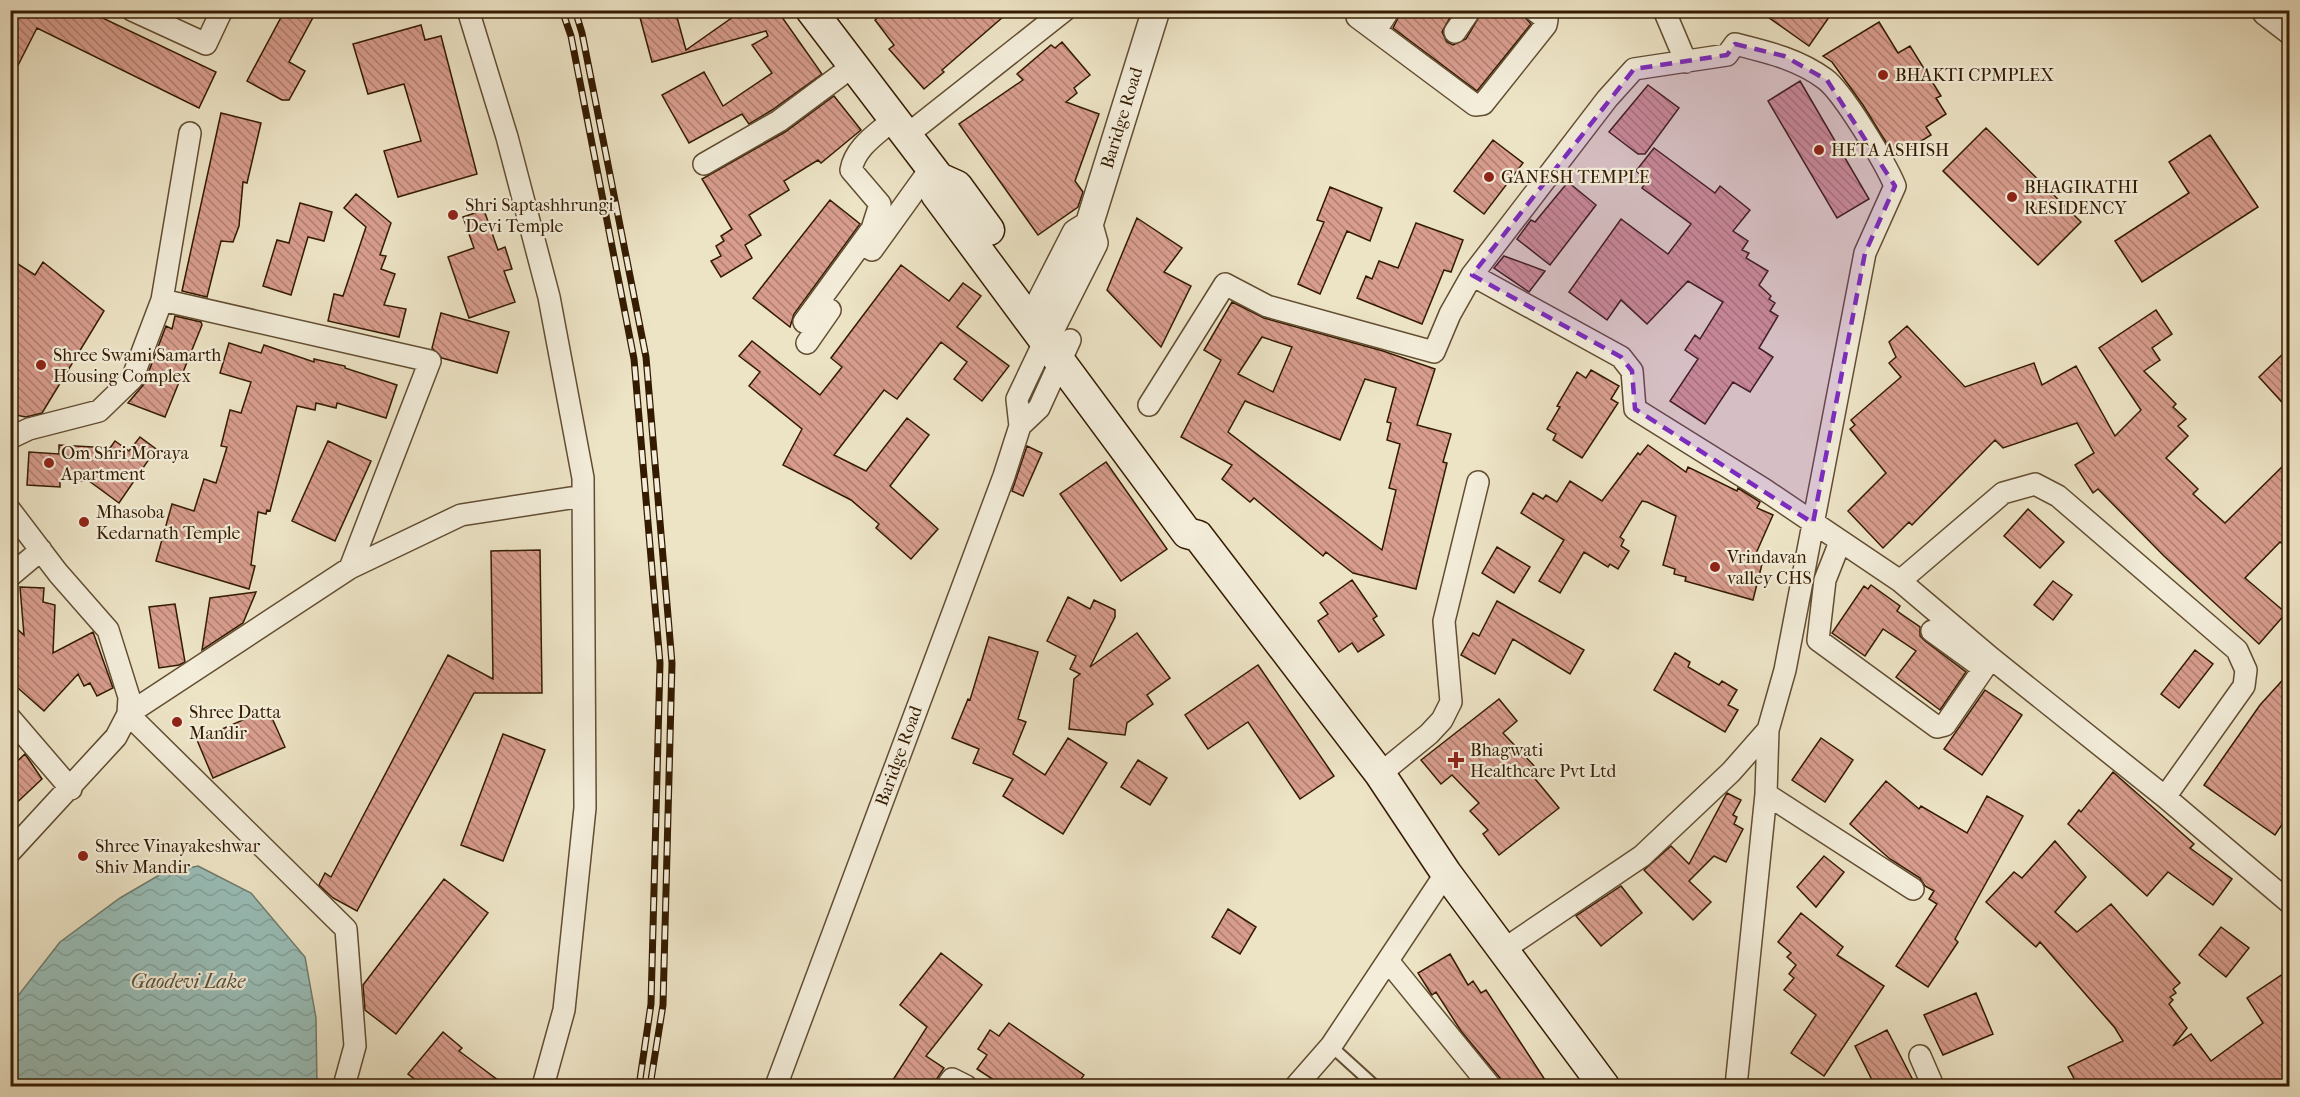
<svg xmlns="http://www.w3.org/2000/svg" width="2300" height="1097" viewBox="0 0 2300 1097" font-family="'IM FELL French Canon',serif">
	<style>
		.water { fill: url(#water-waves); stroke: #717d6e; stroke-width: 1.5 }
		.building { fill: url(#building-back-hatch); stroke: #341b00; stroke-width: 1.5; fill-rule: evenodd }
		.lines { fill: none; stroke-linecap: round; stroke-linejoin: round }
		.service-casing { stroke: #624d32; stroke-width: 14 }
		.minor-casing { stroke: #624d32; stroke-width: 24 }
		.tertiary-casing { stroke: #624d32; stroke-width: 30 }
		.secondary-casing { stroke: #341b00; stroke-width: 33 }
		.service { stroke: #f3edda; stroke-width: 10 }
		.minor { stroke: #f3edda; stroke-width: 21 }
		.tertiary { stroke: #f3edda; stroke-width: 27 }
		.secondary { stroke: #f3edda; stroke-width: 30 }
		.rail-casing { stroke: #341b00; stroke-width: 7 }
		.rail { stroke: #f3edda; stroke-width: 4.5; stroke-dasharray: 14; stroke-linecap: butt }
		.marked { fill: #7b2cbf; fill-opacity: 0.2; stroke: #7b2cbf; stroke-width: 4.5; stroke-dasharray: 12 8; stroke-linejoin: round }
		.poi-dot { fill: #8f2418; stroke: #f3edda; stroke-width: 2 }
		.labels { text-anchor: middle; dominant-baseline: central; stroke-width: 4.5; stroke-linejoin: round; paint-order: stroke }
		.poi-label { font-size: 18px; fill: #341b00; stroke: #f3edda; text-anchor: start }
		.street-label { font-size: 18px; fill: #341b00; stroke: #f3edda }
		.water-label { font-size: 20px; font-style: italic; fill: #575440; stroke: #f3edda }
	</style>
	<defs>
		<pattern id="water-waves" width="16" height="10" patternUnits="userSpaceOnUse" patternTransform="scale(1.5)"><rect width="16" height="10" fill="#99beb8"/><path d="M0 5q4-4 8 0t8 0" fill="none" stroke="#84a39c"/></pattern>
		<pattern id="building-back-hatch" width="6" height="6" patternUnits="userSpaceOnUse" patternTransform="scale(1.5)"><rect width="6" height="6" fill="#d89d8e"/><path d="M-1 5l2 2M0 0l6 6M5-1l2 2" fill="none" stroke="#b07f72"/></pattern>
	</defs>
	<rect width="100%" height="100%" fill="#ede4c6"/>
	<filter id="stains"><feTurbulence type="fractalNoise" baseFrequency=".00333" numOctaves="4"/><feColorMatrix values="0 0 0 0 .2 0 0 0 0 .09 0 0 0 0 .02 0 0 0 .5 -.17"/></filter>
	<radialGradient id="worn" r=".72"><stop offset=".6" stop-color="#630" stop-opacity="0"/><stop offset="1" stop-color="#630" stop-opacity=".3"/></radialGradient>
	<path class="water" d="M198 866 251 893 305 957 316 1018 317 1086H11V1013L17 997 60 942 120 898 161 874Z"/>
	<path class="building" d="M10 10H86L216 72 199 108 37 28 10 81Z
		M285 10H317L289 62 305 71 289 100H282L247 81Z
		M638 10H675L686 50 743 10H777L822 74 772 110 749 124 742 114 689 143 662 95 704 72 723 106 772 73 752 45 768 36 766 31 652 62Z
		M886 10H1011L942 70 944 72 924 89 889 49 894 45 875 20Z
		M1402 10H1454L1442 32 1447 42 1453 45 1466 39 1483 10H1518L1531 24 1477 91 1393 28Z
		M1758 10H1834L1809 46Z
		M1879 22 1898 53 1910 46 1941 96 1936 98 1946 114 1926 127 1931 135 1895 157 1863 105 1832 62 1823 56Z
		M421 25 425 40 441 36 477 174 398 197 384 151 421 141 404 84 368 94 353 44Z
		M1062 42 1090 75 1074 88 1077 93 1066 102 1099 114 1075 181 1083 192 1078 207 1038 235 959 124 1023 80 1017 74 1051 45 1055 48Z
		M1800 81 1869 199 1837 218 1768 101Z
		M1648 85 1679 108 1645 154H1638L1609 132Z
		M834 96 861 130 821 163 818 160 784 181 789 190 749 215 761 235 745 245 752 258 721 277 711 261 721 256 716 246 724 241 721 236 732 229 702 179 785 132Z
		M221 113 261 123 247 183 243 182 239 226 233 242 221 241 207 297 182 291Z
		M1986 128 2081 222 2038 265 1943 171Z
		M2210 135 2258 207 2142 282 2115 241 2189 193 2169 162Z
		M1493 140 1523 163 1484 214 1454 191Z
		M1654 148 1715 193 1720 186 1750 210 1733 231 1748 241 1742 250 1749 253 1746 258 1768 271 1759 285 1771 296 1769 299 1775 303 1770 311 1778 316 1759 348 1773 357 1750 392 1733 382 1705 424 1670 401 1698 359 1685 350 1695 335 1700 339 1723 302 1688 281 1647 324 1621 300 1607 320 1569 292 1621 219 1668 254 1691 224 1642 188 1644 185 1638 181 1642 176 1636 171Z
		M1568 182 1596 205 1550 265 1517 239 1531 220 1535 222Z
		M1330 187 1382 208 1370 241 1347 231 1320 294 1298 284 1324 222 1317 220Z
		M356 194 391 223 380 255 386 256 381 269 395 274 384 305 406 309 399 337 328 321 334 294 343 296 366 227 344 208Z
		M830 200 860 224 794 314 790 327 753 298Z
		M300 203 332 212 324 241 308 237 291 295 263 286 277 240 289 243Z
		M484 210 498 250 505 247 512 269 504 271 515 302 469 318 448 257 474 248 463 217Z
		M1137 218 1182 248 1164 272 1191 286 1161 347 1107 290Z
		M1416 223 1463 240 1451 272 1444 270 1422 324 1357 298 1366 276 1372 279 1379 261 1398 268Z
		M1504 256 1545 271 1529 292 1494 268Z
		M10 259 35 275 43 262 104 311 42 413 26 417 10 414Z
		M901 265 949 301 963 283 981 296 957 327 1009 366 982 401 954 379 967 362 941 342 897 399 884 390 834 455 866 471 907 418 929 435 890 486 938 529 911 559 876 528 879 524 851 500 783 465 802 429 749 386 760 372 739 356 752 341 820 395 842 367 831 358Z
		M1232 302 1264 318 1383 351 1435 369 1417 425 1451 434 1443 462 1447 463 1416 589 1353 573 1326 552 1323 556 1254 498 1250 502 1222 479 1232 465 1181 437 1221 360 1204 350ZM1262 337 1292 347 1273 392 1238 374ZM1365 379 1396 388 1387 422 1391 423 1387 440 1400 444 1389 488 1396 490 1382 550 1228 432 1245 401 1340 440Z
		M2156 310 2172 334 2152 348 2160 360 2144 371 2176 404 2173 407 2186 419 2178 426 2188 436 2166 458 2198 489 2193 494 2225 523 2289 460V550L2280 542 2245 578 2286 613 2259 644 2164 556 2098 489 2093 493 2075 465 2094 453 2077 423 2003 448 1995 440 1912 525 1909 522 1883 548 1848 511 1886 473 1850 429 1855 425 1851 420 1901 377 1889 363 1896 357 1889 342 1907 326 1965 387 2034 363 2042 385 2076 366 2115 436 2141 410 2099 348Z
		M441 313 509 332 497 373 442 358 432 348Z
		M175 316 201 322 202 325 165 417 128 403 144 384 166 326 172 329Z
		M229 343 261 353 264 345 314 362V359L345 366V368L397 385 386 418 337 403 336 408 316 403 315 410 297 406 270 511 267 510 266 514 258 512 251 565 255 566 249 589 156 561 172 504 194 511 204 479 216 483 227 447 221 446 230 410 241 413 251 382 220 373Z
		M2289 348V410L2259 377Z
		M1591 370 1619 386 1611 399 1618 403 1582 458 1553 440 1556 434 1547 429 1560 407 1557 406 1577 372 1586 378Z
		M140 437 156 449 119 503 89 481 60 480V487L27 485 29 452 59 454V445L110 448 115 441 129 451Z
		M328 441 371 461 335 541 292 521Z
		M1648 445 1686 472 1688 467 1737 491 1738 488 1760 502 1757 508 1773 515 1754 558 1763 560 1753 600 1685 581 1686 577 1674 574 1675 569 1663 565 1676 516 1647 502 1642 501 1620 537 1624 540 1621 546 1629 551 1618 569 1610 564 1608 567 1584 552 1560 593 1539 581 1564 540 1521 513 1533 493 1543 499 1546 495 1557 502 1570 481 1602 501 1638 453 1640 455Z
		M1027 446 1042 453 1023 496 1012 491Z
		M1106 462 1167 549 1121 581 1060 494Z
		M2028 509 2064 542 2040 568 2004 536Z
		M1497 547 1530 567 1514 593 1482 573Z
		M540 550 542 693H474L357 911 333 898 319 885 325 873 331 877 448 655 493 679 491 551Z
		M1352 580 1377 616 1373 619 1384 635 1358 652 1352 643 1339 652 1318 621 1328 614 1320 603Z
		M2053 581 2072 595 2053 620 2034 605Z
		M1871 585 1900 606 1897 611 1920 627V636L1925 641 1966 672 1940 710 1896 677 1916 651 1883 629 1865 656 1832 633 1864 586 1868 589Z
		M20 587 44 588 43 602 55 605 53 653 93 632 113 688 97 696 90 683 84 686 78 674 44 711 10 681V623L24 635Z
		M256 592 243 623 202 650 210 598Z
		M1068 597 1090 609 1094 600 1115 610V617L1090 667 1137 633 1170 678 1147 695 1153 704 1127 723 1125 735 1069 729 1074 679 1080 674 1070 669 1076 656 1047 641Z
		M1497 601 1584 650 1570 674 1513 639 1495 674 1461 655 1473 633 1479 636Z
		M175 604 185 662 179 665 159 668 149 607Z
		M989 637 1038 652 1018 719 1026 722 1013 754 1045 775 1068 738 1107 763 1063 834 1003 796 1013 779 973 763 979 749 952 738 968 699 970 700Z
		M2195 650 2213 664 2179 708 2161 694Z
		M1675 653 1690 662 1688 667 1719 685 1722 681 1737 690 1728 705 1738 710 1725 732 1654 690Z
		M1258 665 1334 776 1300 799 1248 722 1208 749 1185 715Z
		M2289 673V814L2275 835 2204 785 2260 705Z
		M1985 690 2022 715 1982 775 1944 749Z
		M1499 699 1517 721 1503 733 1538 770 1532 775 1559 808 1499 855 1483 834 1488 830 1470 811 1479 803 1452 775 1441 784 1421 760Z
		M268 709 285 747 213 778 197 740Z
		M503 734 545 750 503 861 461 845Z
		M1821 738 1853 760 1825 802 1792 780Z
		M25 754 42 779 10 809V768Z
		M1138 760 1167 778 1150 805 1121 787Z
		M2113 772 2194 844 2190 848 2232 879 2213 905 2168 872 2147 896 2068 824 2079 810 2081 812Z
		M1886 781 1919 809 1921 806 1967 833 1987 796 2023 816 1955 939 1958 942 1928 987 1896 966 1937 904 1929 899 1934 891 1925 886 1920 878 1890 859 1850 824Z
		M1727 793 1741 800 1733 815 1737 817 1734 824 1743 829 1726 862 1714 856 1689 881 1711 902 1693 920 1644 870 1671 846 1689 864Z
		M2055 841 2086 877 2055 912 2077 932 2111 904 2180 983 2173 989 2176 993 2170 997 2173 1000 2169 1004 2187 1028 2173 1046 2191 1034 2211 1061 2263 1023 2247 998 2289 970V1086H2078L2068 1067 2123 1041 2115 1028 2040 942 2036 947 1986 902 2014 872 2022 878Z
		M1824 856 1844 872 1816 907 1797 887Z
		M444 879 488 913 396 1034 365 1010 363 985Z
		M1621 886 1642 913 1601 946 1576 916Z
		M1228 909 1256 927 1240 954 1212 937Z
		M1801 913 1843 947 1837 955 1884 986 1824 1076 1791 1053 1816 1015 1784 990 1794 978 1789 974 1796 965 1787 957 1791 953 1778 942Z
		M2221 927 2249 948 2226 977 2199 955Z
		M941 953 982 985 926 1056 944 1068 932 1086H889L927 1027 900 1005Z
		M1450 954 1468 985 1473 981 1481 993 1486 990 1549 1086H1502L1500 1078 1461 1031 1436 992 1432 995 1430 992 1418 973Z
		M1976 993 1993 1034 1943 1055 1924 1015Z
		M1009 1023 1084 1075 1076 1086H1003L977 1069 987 1055 978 1049 990 1030 999 1036Z
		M1887 1030 1916 1086H1875L1855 1046Z
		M443 1032 462 1048 459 1051 506 1086H424L408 1074Z"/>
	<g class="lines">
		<g class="service-casing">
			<path id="service" d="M1331 1046 1375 1086"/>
		</g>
		<g class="minor-casing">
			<path id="minor" d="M132 10 206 44 222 10
				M468 10 507 137 549 297 583 478 585 808 564 1010 543 1086
				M1664 10 1686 62
				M2264 14 2290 34
				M1357 17 1475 105 1483 104 1546 25 1547 20 1534 10
				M1376 30 1389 10
				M1455 32 1470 10
				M907 135 1065 10
				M704 164 779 121 853 66
				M872 250 931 168
				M1472 275 1621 357 1632 371 1635 409 1765 490 1900 581 1991 658 2165 797 2290 903
				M162 300 430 361 350 568
				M804 322 872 229 880 204 851 170C855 147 877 134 894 119
				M807 343 830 310
				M1149 405 1225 284 1267 306 1434 352 1450 314 1472 275 1607 99 1634 69 1727 55 1735 44C1767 52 1798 59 1825 79 1843 92 1886 164 1895 186L1865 253 1785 670 1768 730 1766 794 1736 1086
				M1020 426 1039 408 1070 340
				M10 438 29 429 99 411 132 379 162 300 190 133
				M10 510 58 573 108 630 129 697 128 714 116 737 10 852
				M1840 542 1825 580 1818 640 1937 727 1945 725 1991 658
				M10 576 41 550
				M1900 581 2003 493 2035 484 2058 496 2237 650 2246 670 2244 686 2165 797
				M1932 631 1983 668
				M10 718 71 789
				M1380 774 1429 734 1442 720 1451 702 1444 621 1478 482
				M1766 794 1913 889
				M1503 950 1642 856 1731 772 1768 730
				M1388 961 1490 1086
				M1920 1056 1933 1086
				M344 1086 355 1046 346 929 128 714 350 568 461 515 583 496
				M776 1086 1004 476 1020 426 1017 399 1045 340
				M947 1086 952 1079 966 1086
				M1296 1086 1331 1046 1446 873"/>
		</g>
		<g class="tertiary-casing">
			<path id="tertiary" d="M1089 225 1156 10
				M1031 321 1076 233 1089 225
				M1045 340 1094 243 1089 225"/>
		</g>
		<g class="secondary-casing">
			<path id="secondary" d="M811 10 939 178 957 186 989 230
				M939 178 936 194 1187 533 1198 536 1380 774 1446 873 1604 1086"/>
		</g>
		<use href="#service" class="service"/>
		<use href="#minor" class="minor"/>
		<use href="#tertiary" class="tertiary"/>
		<use href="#secondary" class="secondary"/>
		<g class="rail-casing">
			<path id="rail" d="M562 10 571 36 634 359 660 663 651 1004 639 1086
				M575 10 582 33 646 357 672 663 663 1005 650 1086"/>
		</g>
		<use href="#rail" class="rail"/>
	</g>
	<path class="marked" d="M1735 44 1784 56 1827 80 1895 186 1865 253 1813 523 1635 409 1632 371 1621 357 1472 275 1634 69 1727 55Z"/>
	<g class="poi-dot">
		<circle cx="1883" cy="75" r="6"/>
		<circle cx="1819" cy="150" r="6"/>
		<circle cx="1489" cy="177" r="6"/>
		<circle cx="2012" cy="197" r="6"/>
		<circle cx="453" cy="215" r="6"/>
		<circle cx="41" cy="365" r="6"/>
		<circle cx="49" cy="463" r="6"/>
		<circle cx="84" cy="522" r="6"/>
		<circle cx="1715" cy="567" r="6"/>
		<circle cx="177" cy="722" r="6"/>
		<path d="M1453 751h6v6h6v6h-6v6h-6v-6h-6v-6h6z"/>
		<circle cx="83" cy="856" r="6"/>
	</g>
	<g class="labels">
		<g class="poi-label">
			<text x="1895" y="75">BHAKTI CPMPLEX</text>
			<text x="1831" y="150">HETA ASHISH</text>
			<text x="1501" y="177">GANESH TEMPLE</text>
			<text x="2024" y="187">BHAGIRATHI<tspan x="2024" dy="21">RESIDENCY</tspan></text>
			<text x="465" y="205">Shri Saptashhrungi<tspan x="465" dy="21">Devi Temple</tspan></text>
			<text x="53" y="355">Shree Swami Samarth<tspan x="53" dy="21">Housing Complex</tspan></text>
			<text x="61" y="453">Om Shri Moraya<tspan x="61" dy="21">Apartment</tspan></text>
			<text x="96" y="512">Mhasoba<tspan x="96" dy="21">Kedarnath Temple</tspan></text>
			<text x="1727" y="557">Vrindavan<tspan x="1727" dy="21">valley CHS</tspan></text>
			<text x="189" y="712">Shree Datta<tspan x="189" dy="21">Mandir</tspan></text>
			<text x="1470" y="750">Bhagwati<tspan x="1470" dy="21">Healthcare Pvt Ltd</tspan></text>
			<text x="95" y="846">Shree Vinayakeshwar<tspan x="95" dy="21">Shiv Mandir</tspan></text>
		</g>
		<g class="street-label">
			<text transform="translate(1122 118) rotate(-73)">Baridge Road</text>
			<text transform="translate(899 756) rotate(-70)">Baridge Road</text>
		</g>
		<g class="water-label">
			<text x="188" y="981">Gaodevi Lake</text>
		</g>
	</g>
	<rect width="2300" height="1097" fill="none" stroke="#ede4c6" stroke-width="36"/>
	<rect x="12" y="12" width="2276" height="1073" fill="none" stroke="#341b00" stroke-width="3"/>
	<rect x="18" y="18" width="2264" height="1061" fill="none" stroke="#341b00" stroke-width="1.5"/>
	<rect width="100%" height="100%" filter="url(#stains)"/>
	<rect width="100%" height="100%" fill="url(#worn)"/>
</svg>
